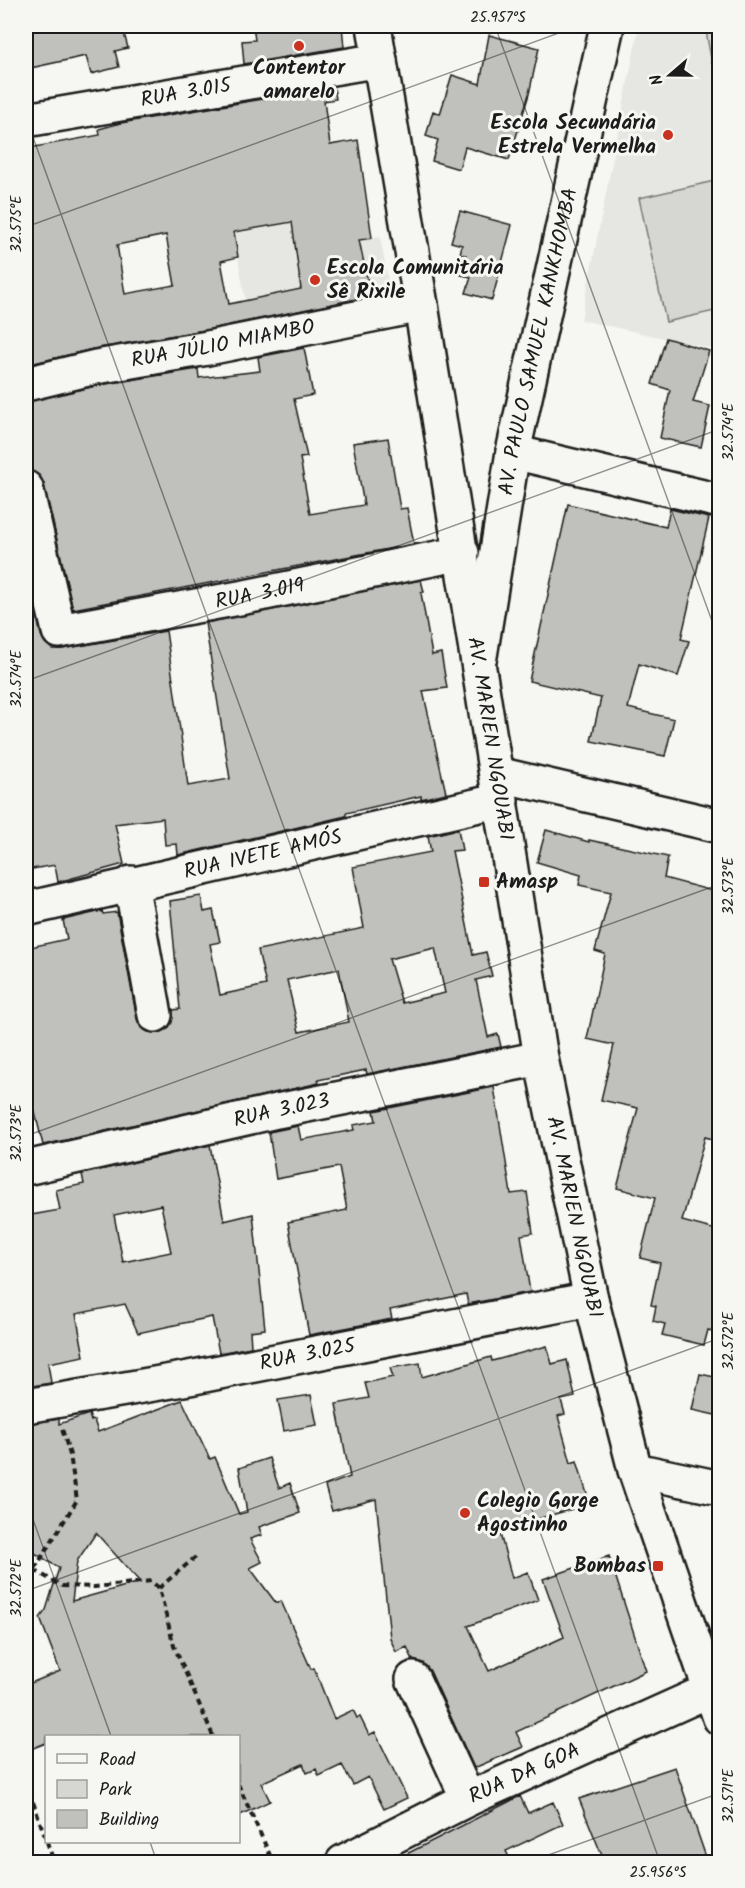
<svg xmlns="http://www.w3.org/2000/svg" width="745" height="1888" viewBox="0 0 745 1888" font-family="Kalam,sans-serif">
	<style>
		.built { fill: #e6e6e2 }
		.green { fill: #d6d6d2; stroke: #797977; stroke-width: 1.5 }
		.building { fill: #c0c0bd; stroke: #1c1c1c; stroke-width: 1.5; fill-rule: evenodd }
		.lines { fill: none; stroke-linecap: round; stroke-linejoin: round }
		.minor-casing { stroke: #1c1c1c; stroke-width: 38 }
		.major-casing { stroke: #1c1c1c; stroke-width: 38 }
		.path { stroke: #1c1c1c; stroke-width: 4; stroke-dasharray: 6 4.5; stroke-linecap: butt }
		.minor { stroke: #f6f6f2; stroke-width: 33 }
		.major { stroke: #f6f6f2; stroke-width: 33 }
		.ticks { fill: none; stroke: #1c1c1c; stroke-width: 1.5; stroke-opacity: 0.45 }
		.poi-dot { fill: #c8321e; stroke: #f6f6f2; stroke-width: 2 }
		.labels { text-anchor: middle; dominant-baseline: central; stroke-width: 6; stroke-linejoin: round; paint-order: stroke }
		.poi-label { font-size: 21px; font-weight: bold; fill: #1c1c1c; stroke: #f6f6f2; text-anchor: start }
		.street-label { font-size: 21px; fill: #1c1c1c; stroke: #f6f6f2 }
		.neatline { fill: none; stroke: #1c1c1c; stroke-width: 2 }
		.ticks-label { font-size: 15px; text-anchor: middle; fill: #1c1c1c }
	</style>
	<rect width="100%" height="100%" fill="#f6f6f2"/>
	<filter id="ink" filterUnits="userSpaceOnUse"><feTurbulence type="fractalNoise" baseFrequency=".0167" numOctaves="2"/><feDisplacementMap in="SourceGraphic" scale="12" xChannelSelector="R" yChannelSelector="G"/><feConvolveMatrix kernelMatrix="1 2 1 2 8 2 1 2 1" color-interpolation-filters="sRGB"/></filter>
	<g filter="url(#ink)">
		<path class="built" d="M639 26H719V350L581 320Z
			M286 202 329 245 380 236 392 302 250 327 230 211Z"/>
		<path class="green" d="M705 26H719V63L712 64Z
			M719 180V310L666 322 639 198Z"/>
		<path class="building" d="M26 26H122L128 48 115 51 119 67 91 74 86 56 26 69Z
			M253 26H342L344 47 244 64 242 41 255 40Z
			M489 35 539 48 529 94 509 160 465 147 459 169 432 161 438 140 426 136 433 111 440 114 452 75 480 84Z
			M334 87 336 99 324 101 330 145 358 140 372 238 359 240 371 296 205 330 93 349 26 365V163H31L29 148 100 135 99 129 121 123ZM292 222 301 289 229 304 221 261 238 257 234 232ZM166 235 175 285 125 294 117 245Z
			M460 211 512 225 492 300 466 293 471 277 461 275 466 255 460 254 462 245 451 242Z
			M666 338 709 351 693 402 710 406 701 447 660 438 670 390 652 384Z
			M304 348 313 395 294 399 307 457 300 458 310 514 364 505 353 443 388 438 400 509 407 508 414 544 73 609 44 484 39 475 26 470V402L100 385 198 369 199 378 260 371 258 357Z
			M568 504 666 527 670 509 709 518 681 639 689 641 678 676 639 664 628 708 674 719 665 756 591 741 601 698 529 681Z
			M26 569 41 635 45 643 52 649H62L166 631 188 786 230 779 205 623 421 580 424 592 421 593 432 655 441 653 447 688 423 691 446 793 421 799V796L346 813V816L178 855 177 844 165 845 163 818 115 824 124 864 58 882 55 865 26 870Z
			M458 829 462 850 452 851 473 955 486 952 492 976 476 980 488 1037 498 1034 501 1047 367 1074 366 1070 318 1080 319 1083 43 1145 26 1076V1049L31 1048 26 1023V948L67 939 63 920 102 911 103 914 117 912 137 1019 141 1028 148 1032 159 1033 168 1029 172 1022 173 1010 180 1009 170 901 201 896 204 912 213 910 220 942 210 944 220 995 266 985 258 950 364 928 353 867 431 852 428 836ZM435 948 445 993 402 1003 389 959ZM339 969 349 1022 299 1032 287 980Z
			M546 830 589 842V840L668 857 664 878 720 893V1141L705 1137 682 1221 720 1231V1333L708 1330 704 1345 662 1335 665 1324 653 1321 656 1306 651 1305 660 1263 640 1258 655 1198 617 1188 638 1108 601 1100 614 1045 587 1039 605 954 595 951 611 892 579 885 581 875 537 862Z
			M494 1087 511 1194 527 1192 533 1233 521 1235 530 1292 468 1304 466 1294 390 1310 392 1319 309 1335 288 1222 347 1210 339 1167 276 1179 269 1132 298 1126 301 1140 354 1130 353 1125 376 1121 374 1111Z
			M210 1145 224 1221 253 1214 265 1329 250 1331 251 1347 219 1353 212 1317 138 1333 125 1304 76 1314 84 1356 48 1363 51 1383 26 1387V1216L60 1210 56 1190 84 1184 82 1174ZM161 1205 171 1252 123 1262 114 1215Z
			M547 1346 552 1364 567 1360 575 1397 561 1400 565 1414 558 1416 571 1463 577 1461 590 1504 499 1530 512 1578 528 1572 538 1600 468 1626 489 1671 564 1637 543 1579 609 1556 646 1671 516 1732 523 1747 474 1768 430 1671 423 1663 413 1660 407 1647 396 1652 390 1638 376 1499 332 1511 325 1486 350 1477 336 1404 369 1398 365 1383 393 1377 390 1368 420 1363 422 1377 491 1357 492 1361Z
			M700 1374 720 1378V1416L692 1410Z
			M311 1395 317 1425 284 1431 278 1400Z
			M182 1400 210 1459 215 1457 239 1514 247 1512 239 1468 269 1458 279 1488 290 1483 300 1513 259 1527 262 1535 250 1539 262 1562 250 1568 276 1603 281 1601 311 1669 314 1668 334 1719 353 1710 357 1718 360 1717 369 1735 375 1732 407 1798 384 1809 368 1777 353 1785 342 1765 319 1776 316 1769 307 1773 303 1764 261 1783 270 1801 238 1816V1737H46V1743L26 1751V1685L60 1671 40 1618 46 1610 59 1568 30 1550 31 1439 26 1440V1424L59 1419V1424L89 1414 91 1421 94 1420 98 1432ZM96 1533 140 1582 72 1601 77 1561Z
			M675 1767 708 1863H605L579 1799Z
			M520 1796 528 1813 553 1802 563 1824 506 1851 512 1863H389Z"/>
		<g class="lines">
			<g class="minor-casing">
				<g id="minor">
					<path id="s1" d="M26 120 380 60"/>
					<path id="s2" d="M26 384 96 367 208 348 421 305"/>
					<path d="M513 452 720 501"/>
					<path id="s3" d="M26 488 59 631 245 597 462 553"/>
					<path id="s4" d="M480 656 513 452 607 26"/>
					<path d="M497 774 720 826"/>
					<path d="M131 883 155 1015"/>
					<path id="s5" d="M26 909 501 800"/>
					<path id="s6" d="M26 1168 277 1111 541 1058"/>
					<path id="s7" d="M26 1406 189 1378 591 1299"/>
					<path d="M635 1470 720 1488"/>
					<path d="M413 1679 468 1799"/>
					<path id="s8" d="M343 1862 468 1799 710 1690"/>
				</g>
			</g>
			<g class="major-casing">
				<g id="major">
					<path id="s9" d="M374 26 421 305 541 1058 591 1299 635 1470 720 1718"/>
				</g>
			</g>
			<path class="path" d="M34 1570 62 1586 95 1587 151 1581 159 1588 174 1646 213 1736
				M26 1575 34 1570 77 1500 70 1455 62 1429
				M159 1588 198 1555
				M26 1782 46 1839
				M238 1784 273 1862
				M47 1842 54 1862
				M26 1858 43 1862"/>
			<use href="#minor" class="minor"/>
			<use href="#major" class="major"/>
		</g>
	</g>
	<path class="ticks" d="M495 26 720 643M26 118 660 1862M26 227 578 26M26 681 720 429M26 1136 720 884M26 1500 111 1736M26 1591 720 1338M150 1842 157 1862M529 1862 720 1793"/>
	<g class="poi-dot">
		<circle cx="299" cy="46" r="6"/>
		<circle cx="668" cy="135" r="6"/>
		<circle cx="315" cy="280" r="6"/>
		<rect x="478" y="876" width="12" height="12" rx="3"/>
		<circle cx="465" cy="1513" r="6"/>
		<rect x="652" y="1560" width="12" height="12" rx="3"/>
	</g>
	<g class="labels">
		<g class="poi-label">
			<text x="299" y="68" text-anchor="middle">Contentor<tspan x="299" dy="24">amarelo</tspan></text>
			<text x="656" y="123" text-anchor="end">Escola Secundária<tspan x="656" dy="24">Estrela Vermelha</tspan></text>
			<text x="327" y="268">Escola Comunitária<tspan x="327" dy="24">Sê Rixile</tspan></text>
			<text x="496" y="882">Amasp</text>
			<text x="477" y="1501">Colegio Gorge<tspan x="477" dy="24">Agostinho</tspan></text>
			<text x="646" y="1566" text-anchor="end">Bombas</text>
		</g>
		<g class="street-label">
			<text stroke="none"><textPath href="#s1" startOffset="162">RUA 3.015</textPath></text>
			<text stroke="none"><textPath href="#s4" startOffset="320">AV. PAULO SAMUEL KANKHOMBA</textPath></text>
			<text stroke="none"><textPath href="#s2" startOffset="201">RUA JÚLIO MIAMBO</textPath></text>
			<text stroke="none"><textPath href="#s3" startOffset="351">RUA 3.019</textPath></text>
			<text stroke="none"><textPath href="#s9" startOffset="722">AV. MARIEN NGOUABI</textPath></text>
			<text stroke="none"><textPath href="#s5" startOffset="243">RUA IVETE AMÓS</textPath></text>
			<text stroke="none"><textPath href="#s6" startOffset="262">RUA 3.023</textPath></text>
			<text stroke="none"><textPath href="#s9" startOffset="1208">AV. MARIEN NGOUABI</textPath></text>
			<text stroke="none"><textPath href="#s7" startOffset="286">RUA 3.025</textPath></text>
			<text stroke="none"><textPath href="#s8" startOffset="202">RUA DA GOA</textPath></text>
		</g>
	</g>
	<rect width="745" height="1888" fill="none" stroke="#f6f6f2" stroke-width="66"/>
	<rect x="45" y="1735" width="195" height="108" fill="#f6f6f2" stroke="#9f9f9c" stroke-width="1.5"/>
	<rect x="57" y="1754" width="30" height="9" fill="#f6f6f2" stroke="#9f9f9c" stroke-width="1.5"/>
	<text x="99" y="1765" font-size="18" fill="#1c1c1c">Road</text>
	<rect x="57" y="1780" width="30" height="18" fill="#d6d6d2" stroke="#9f9f9c" stroke-width="1.5"/>
	<text x="99" y="1795" font-size="18" fill="#1c1c1c">Park</text>
	<rect x="57" y="1810" width="30" height="18" fill="#c0c0bd" stroke="#9f9f9c" stroke-width="1.5"/>
	<text x="99" y="1825" font-size="18" fill="#1c1c1c">Building</text>
	<g transform="translate(670 75) rotate(250)" stroke="#f6f6f2" stroke-width="4.5" paint-order="stroke">
	<path d="M0-4.5L10 22L0 15L-10 22Z" fill="#1c1c1c"/>
	<text y="-9" font-size="16" font-weight="bold" text-anchor="middle" fill="#1c1c1c">N</text>
	</g>
	<rect x="33" y="33" width="679" height="1822" class="neatline"/>
	<g class="ticks-label">
		<text x="498" y="22">25.957°S</text>
		<text transform="translate(16 224) rotate(-90)" y="5">32.575°E</text>
		<text transform="translate(728 432) rotate(-90)" y="5">32.574°E</text>
		<text transform="translate(16 679) rotate(-90)" y="5">32.574°E</text>
		<text transform="translate(728 886) rotate(-90)" y="5">32.573°E</text>
		<text transform="translate(16 1133) rotate(-90)" y="5">32.573°E</text>
		<text transform="translate(728 1341) rotate(-90)" y="5">32.572°E</text>
		<text transform="translate(16 1588) rotate(-90)" y="5">32.572°E</text>
		<text transform="translate(728 1796) rotate(-90)" y="5">32.571°E</text>
		<text x="658" y="1877">25.956°S</text>
	</g>
</svg>
